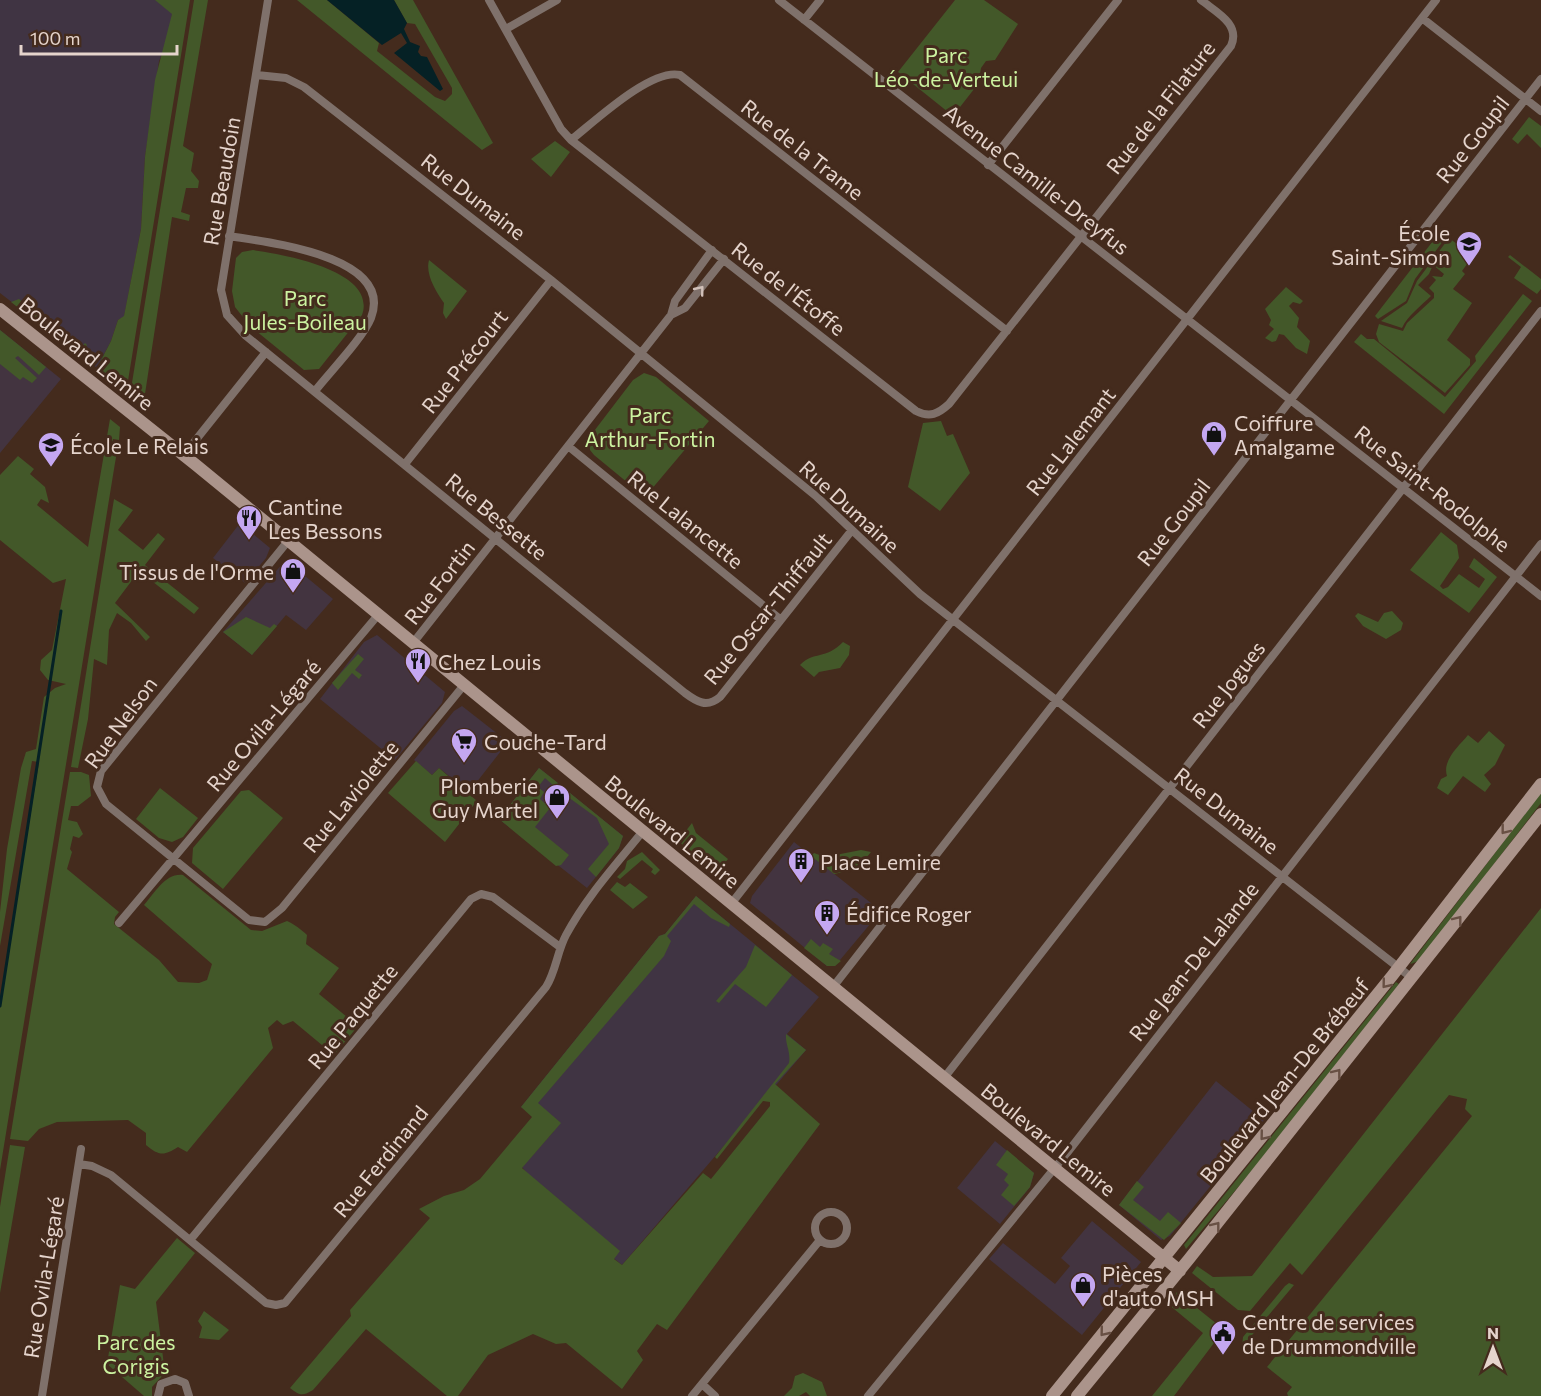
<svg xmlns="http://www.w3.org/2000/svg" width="1541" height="1396" viewBox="0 0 1541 1396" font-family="Commissioner,sans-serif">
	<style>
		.commercial { fill: #433440 }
		.industrial { fill: #403443 }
		.green { fill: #435829 }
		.water { fill: #052125 }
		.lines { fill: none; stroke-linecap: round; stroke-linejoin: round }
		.stream { stroke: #052125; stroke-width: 3 }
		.minor { stroke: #7f716b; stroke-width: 8 }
		.secondary { stroke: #ab948b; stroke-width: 12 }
		.oneway { stroke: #d1c0b9 }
		.oneway2 { stroke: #685044 }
		.labels { text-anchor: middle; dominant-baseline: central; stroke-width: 6; stroke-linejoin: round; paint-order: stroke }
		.park-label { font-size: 21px; fill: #ccf3a0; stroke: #442b1d }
		.street-label { font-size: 21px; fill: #e5d4cc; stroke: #442b1d }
		.poi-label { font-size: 21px; fill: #e5d4cc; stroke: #442b1d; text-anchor: start }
	</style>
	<rect width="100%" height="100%" fill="#442b1d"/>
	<path class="commercial" d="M0 330 61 379 0 453Z
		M240 523 270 548 266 558 245 583 213 558Z
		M284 562H288L333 599 306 630 286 615 252 655 223 632Z
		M377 635 445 692 442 703 395 760 320 699 364 642Z
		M462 706 508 742 469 792 439 768 432 775 414 760 454 711Z
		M539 768 623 836 619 848 587 888 499 819Z
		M794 842 881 911 835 966H827L750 903 752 896Z
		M1216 1081 1264 1120 1170 1236 1161 1240 1119 1205Z
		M995 1141 1034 1173 1030 1187 1000 1224 957 1188Z
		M1092 1221 1141 1262 1082 1335 989 1259 1003 1243 1055 1284 1070 1266 1061 1258Z"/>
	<path class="industrial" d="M0 0H175L166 46 159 61 145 157 141 229 124 317 118 320 111 341 97 368 0 293Z
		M696 896 819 997 787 1034 806 1050 622 1265 556 1211 522 1167 554 1131 521 1107 659 936 665 934Z"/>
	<path class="green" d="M155 0H190L127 387 122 391 97 368 111 341 118 320 124 316 141 229 145 157 155 80 172 14Z
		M194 0H208L183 146 194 153 191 171 199 181 198 188H186L181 212 190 215 189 221 172 217 143 407 131 397V389Z
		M297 0H327L379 43 377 51 435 97 445 101 452 94V88L415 24 407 23 394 0H413L493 143 482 150Z
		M955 0H984L1018 24 995 60 986 61 981 68 978 84 953 116 898 72Z
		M1529 117 1541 126V148L1527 134 1518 144 1512 139Z
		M555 141 570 152 551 177 531 159Z
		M1443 228 1448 232 1446 237 1415 279 1406 301 1378 319 1375 316Z
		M1449 238 1473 256 1462 271 1465 274 1453 289 1472 303 1447 340 1470 359V365L1445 393 1379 342 1376 334 1379 324 1403 331 1407 323 1434 298V293L1429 288 1436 280 1432 276 1442 277 1444 274 1433 265 1429 274 1418 285 1431 296C1422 305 1407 316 1402 328L1381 321 1407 303 1417 281Z
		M253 250C280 254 378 270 362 315L319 369 304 370 250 326 235 307 232 291 236 258 242 252Z
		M1510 255 1541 279V289L1537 294 1514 278 1521 267 1508 257Z
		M429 260 467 291 446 319 443 313 444 303C436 292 425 274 429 260Z
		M1286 287 1303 301 1300 304 1293 302 1289 306 1299 318 1297 327 1310 341 1307 354 1296 348 1284 335 1279 334 1276 341 1272 342 1265 338 1274 329 1269 325 1271 320 1265 309Z
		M1523 294 1532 301 1444 414 1354 342 1361 334 1367 339H1374L1445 397 1476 361 1475 356Z
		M19 299 80 349 85 343 87 345 79 356 11 302Z
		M0 330 46 367 39 375 18 356 15 358 37 378 32 383 23 377 20 380 0 364Z
		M644 373 656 377 709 421 645 497 594 455 590 450 588 439 633 380Z
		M110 419 120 427 119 440 113 439 111 451 117 452 115 463 0 1170V1003L39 762 32 761 0 946V912L7 849 21 768 26 752 36 749 44 697 55 688 66 684 48 680 40 670 41 660 52 650 66 579 53 583 0 540V475L18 456 34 469 30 474 45 487 49 503 41 499 37 505 88 547Z
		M941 421 947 436 953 434 970 473 940 511 908 487 923 423Z
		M114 499 133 510 118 530 143 550 158 533 165 539 145 565 199 608 194 614 139 571 115 603 150 637 146 641 131 623 117 613 109 630 107 665 94 659 88 719 78 768 71 767Z
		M1441 532 1457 545 1459 558 1440 586 1443 589 1448 587 1459 574 1479 588 1485 579 1469 567 1474 558 1497 577 1469 613 1410 570Z
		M1392 611 1403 623 1401 630 1386 639 1363 626 1355 616 1358 613 1378 622 1384 613Z
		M246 617 270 628 274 624 277 626 252 655 223 632Z
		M843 642 850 646 849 655 840 668 819 672 814 677 800 665C813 651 826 660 843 642Z
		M358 654 364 659 355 670 362 675 359 679 352 673 338 690 332 683Z
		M1489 731 1505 745 1495 765 1484 775 1491 784 1485 792 1463 776 1448 795 1437 788 1441 779 1447 776C1442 760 1459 746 1468 735L1478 743Z
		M416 761 432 775 439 768 477 801 445 842 388 793Z
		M539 768 558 783 554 786 545 778 538 787 544 792 540 799 550 808 535 827 569 855 561 865 556 866 499 819Z
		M70 772H81L89 775 91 796 78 806H71L68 820 77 822 83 834 79 838 73 836 70 849 72 852 67 869 119 912 115 917 114 924 159 960 178 982 199 983 207 980 212 964 144 905C155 893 165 873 183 875L251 930 262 931 287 921C294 924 302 930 307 935L306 944 339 968 319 994 358 1026 334 1055 293 1021 283 1025 277 1020 268 1028 273 1048 187 1152 178 1147C164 1156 159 1156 146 1145V1133L128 1120 57 1122 39 1129 28 1141 10 1139Z
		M160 788 198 818 183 837 172 842 159 838 136 819Z
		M249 790 283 818 223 889 192 863 193 848 241 791Z
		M570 793 623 836 619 848 596 877 588 869 609 844 597 818 568 797Z
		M1541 793V803L1419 961 1410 964Z
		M692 823 696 833 728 859 720 869 727 875 736 877 732 881H726L678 841Z
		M861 850 871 852 862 863 866 867 834 874 811 856 814 853 825 857Z
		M642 852 660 870 655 875 651 872 653 869 642 860 620 879 617 877 625 869 627 861Z
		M617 882 625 887 630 883 648 897 633 909 610 890Z
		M696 896 730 924 729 927 711 918 694 904 667 936 671 941 664 956 538 1103 561 1123 522 1168 620 1251 614 1259 622 1265 703 1173 711 1179 770 1106V1102L763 1101 717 1159 715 1157 789 1063C791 1052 785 1044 786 1034L806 1050 775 1084 820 1124 667 1330 657 1324 637 1351 643 1360 622 1389 566 1343 556 1344 533 1334 488 1355 458 1396H447L366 1329 313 1390C303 1396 300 1396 290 1388L351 1316 350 1310 430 1218 419 1209 444 1196 464 1190 480 1179 532 1117 521 1107 659 936 665 934Z
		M1541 908V1396H1288L1287 1393 1292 1387 1267 1367 1472 1116 1465 1109 1467 1099 1449 1095 1302 1275 1290 1263 1250 1311 1238 1310 1192 1273 1197 1266 1213 1277 1252 1276Z
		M811 939 820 947 823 943 833 949 829 954 841 961 835 966H827L804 948Z
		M755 945 792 975 766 1007 735 984 719 1003 716 1001 746 967Z
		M1396 982 1399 984 1255 1167 1186 1249 1184 1245Z
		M10 1145 25 1147 0 1293V1207Z
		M1007 1150 1034 1173 1030 1187 1014 1206 1001 1195 1009 1185 1004 1180 1008 1174 996 1165Z
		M1137 1181 1144 1187 1133 1200 1160 1221 1168 1212 1181 1223 1164 1240 1119 1205Z
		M177 1238 195 1253 156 1302 165 1373 152 1387V1396H144L107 1364 120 1285 135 1289Z
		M1289 1283 1294 1285 1242 1347 1243 1337 1285 1286Z
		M1177 1292 1217 1324 1220 1335 1174 1396H1152L1203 1333 1168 1304Z
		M204 1311 229 1330 219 1340 199 1338 202 1327 198 1321Z
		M803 1373 822 1382 827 1396H810L806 1392 799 1396H784L792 1388 795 1376Z"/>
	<path class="water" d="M327 0H394L407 23 404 29 410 42 420 46 418 52 421 56 427 57 443 89 440 91 394 53 407 43 401 33 382 45Z"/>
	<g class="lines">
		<path class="stream" d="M0 1006 61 611"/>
		<path class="minor" d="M268 0 221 290 227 315 246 336 685 693C697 702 707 708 720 697L852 530
			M489 0 561 129 571 140 916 411C930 418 938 414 949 404L1231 46C1241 24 1216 12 1201 0
			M779 0 1541 596
			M1422 18 1541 111
			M804 20 820 0
			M506 29 557 0
			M257 75 286 78 304 87 551 280 817 497 920 594 1412 978
			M571 140C594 122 651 68 680 75L1007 331
			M988 165 1118 0
			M229 236C265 242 395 255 371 318 363 338 329 373 315 391
			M671 315 685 308 724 259
			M568 446 780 619
			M183 456 266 352
			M405 464 551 280
			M288 541 101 771 97 787 106 804 249 920 265 922 282 908 464 685
			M413 643 671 315 675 301 712 250
			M731 904 1436 0
			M119 923 378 615
			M833 987 1541 79
			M944 1078 1541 311
			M79 1164 92 1166 111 1175 266 1303 276 1305 285 1303 546 987C556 971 557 952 566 935 587 896 615 866 643 831
			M815 1228a16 16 0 1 1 32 0a16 16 0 1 1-32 0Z
			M191 1239 471 899 481 894 493 897 560 947
			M702 1384 715 1396
			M42 1396 81 1149
			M158 1396 161 1384 175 1379 185 1383 189 1396
			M692 1396 820 1240
			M868 1396 1067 1153 1541 544"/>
		<path class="secondary" d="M0 309 196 465 1180 1271
			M1052 1396 1392 976 1541 784
			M1077 1396 1189 1259 1541 814"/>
	</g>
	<defs><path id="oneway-chevron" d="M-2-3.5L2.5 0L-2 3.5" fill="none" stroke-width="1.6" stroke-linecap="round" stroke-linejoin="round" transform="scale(1.5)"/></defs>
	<use class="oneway" href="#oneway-chevron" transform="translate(700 290) rotate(-51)"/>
	<g class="oneway2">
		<use href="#oneway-chevron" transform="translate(1505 830) rotate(128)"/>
		<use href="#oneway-chevron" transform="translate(1458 920) rotate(-52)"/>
		<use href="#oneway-chevron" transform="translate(1386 984) rotate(129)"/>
		<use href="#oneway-chevron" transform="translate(1337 1073) rotate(-52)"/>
		<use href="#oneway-chevron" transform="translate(1264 1136) rotate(129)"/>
		<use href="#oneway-chevron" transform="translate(1216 1226) rotate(-52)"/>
		<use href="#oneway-chevron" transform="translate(1104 1332) rotate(129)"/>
	</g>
	<defs>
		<g id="school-pin" transform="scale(1.35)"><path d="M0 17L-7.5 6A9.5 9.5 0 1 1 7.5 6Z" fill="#c4a7f1" stroke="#442b1d"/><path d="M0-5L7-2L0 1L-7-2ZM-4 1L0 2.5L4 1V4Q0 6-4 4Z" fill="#111"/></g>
		<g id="shop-pin" transform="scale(1.35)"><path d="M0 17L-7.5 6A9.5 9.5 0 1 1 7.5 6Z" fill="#c4a7f1" stroke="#442b1d"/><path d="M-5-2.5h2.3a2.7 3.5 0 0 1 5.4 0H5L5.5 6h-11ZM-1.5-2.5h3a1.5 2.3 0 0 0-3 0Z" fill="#111"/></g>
		<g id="restaurant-pin" transform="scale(1.35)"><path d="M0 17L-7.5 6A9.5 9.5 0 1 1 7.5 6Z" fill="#c4a7f1" stroke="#442b1d"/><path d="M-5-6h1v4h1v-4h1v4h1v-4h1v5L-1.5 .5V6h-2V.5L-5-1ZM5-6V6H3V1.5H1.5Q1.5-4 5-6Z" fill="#111"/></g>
		<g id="supermarket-pin" transform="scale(1.35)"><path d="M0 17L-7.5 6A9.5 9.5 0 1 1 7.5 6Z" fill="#c4a7f1" stroke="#442b1d"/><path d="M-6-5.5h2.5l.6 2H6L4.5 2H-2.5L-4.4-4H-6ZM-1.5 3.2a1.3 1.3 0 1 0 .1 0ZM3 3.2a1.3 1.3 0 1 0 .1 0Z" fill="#111"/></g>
		<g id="building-pin" transform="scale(1.35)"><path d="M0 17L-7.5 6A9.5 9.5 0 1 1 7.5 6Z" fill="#c4a7f1" stroke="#442b1d"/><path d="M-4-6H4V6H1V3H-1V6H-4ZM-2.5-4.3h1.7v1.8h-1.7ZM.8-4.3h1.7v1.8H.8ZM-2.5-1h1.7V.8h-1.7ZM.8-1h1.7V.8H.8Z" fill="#111"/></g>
		<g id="civic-pin" transform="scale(1.35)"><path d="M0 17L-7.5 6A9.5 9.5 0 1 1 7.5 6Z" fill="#c4a7f1" stroke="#442b1d"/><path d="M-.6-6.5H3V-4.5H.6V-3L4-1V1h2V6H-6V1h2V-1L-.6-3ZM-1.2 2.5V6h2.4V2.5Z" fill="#111"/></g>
	</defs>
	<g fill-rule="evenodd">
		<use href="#school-pin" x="1469" y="244"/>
		<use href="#shop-pin" x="1214" y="434"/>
		<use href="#school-pin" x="51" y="445"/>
		<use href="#restaurant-pin" x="249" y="518"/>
		<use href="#shop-pin" x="293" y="571"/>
		<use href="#restaurant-pin" x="418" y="661"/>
		<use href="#supermarket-pin" x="464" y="741"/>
		<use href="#shop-pin" x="557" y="797"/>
		<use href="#building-pin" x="801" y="861"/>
		<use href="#building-pin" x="827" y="913"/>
		<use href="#shop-pin" x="1083" y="1285"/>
		<use href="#civic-pin" x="1223" y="1333"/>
	</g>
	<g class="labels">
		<g class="park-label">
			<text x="946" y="54">Parc<tspan x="946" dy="24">Léo-de-Verteui</tspan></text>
			<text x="305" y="297">Parc<tspan x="305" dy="24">Jules-Boileau</tspan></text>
			<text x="650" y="414">Parc<tspan x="650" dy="24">Arthur-Fortin</tspan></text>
			<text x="136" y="1341">Parc des<tspan x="136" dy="24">Corigis</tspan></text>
		</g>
		<g class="street-label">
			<text transform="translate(1160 107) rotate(-52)">Rue de la Filature</text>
			<text transform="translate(1472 139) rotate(-52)">Rue Goupil</text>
			<text transform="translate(803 149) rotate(38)">Rue de la Trame</text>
			<text transform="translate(1037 179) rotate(38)">Avenue Camille-Dreyfus</text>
			<text transform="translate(221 181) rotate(-80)">Rue Beaudoin</text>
			<text transform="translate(474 196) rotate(38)">Rue Dumaine</text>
			<text transform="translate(789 288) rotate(38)">Rue de l'Étoffe</text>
			<text transform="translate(87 353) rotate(39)">Boulevard Lemire</text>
			<text transform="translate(464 361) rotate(-52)">Rue Précourt</text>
			<text transform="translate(1070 441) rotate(-52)">Rue Lalemant</text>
			<text transform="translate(1433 488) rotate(38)">Rue Saint-Rodolphe</text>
			<text transform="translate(850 506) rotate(42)">Rue Dumaine</text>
			<text transform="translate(497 516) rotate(39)">Rue Bessette</text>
			<text transform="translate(686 519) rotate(39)">Rue Lalancette</text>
			<text transform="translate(1173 522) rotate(-52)">Rue Goupil</text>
			<text transform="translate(439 582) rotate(-52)">Rue Fortin</text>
			<text transform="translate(767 608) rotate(-51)">Rue Oscar-Thiffault</text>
			<text transform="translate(1228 684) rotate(-52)">Rue Jogues</text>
			<text transform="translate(120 722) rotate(-54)">Rue Nelson</text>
			<text transform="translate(263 725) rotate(-50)">Rue Ovila-Légaré</text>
			<text transform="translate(350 796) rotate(-51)">Rue Laviolette</text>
			<text transform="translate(1227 810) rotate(38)">Rue Dumaine</text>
			<text transform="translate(673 831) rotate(39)">Boulevard Lemire</text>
			<text transform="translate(1193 961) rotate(-52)">Rue Jean-De Lalande</text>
			<text transform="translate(352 1016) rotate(-51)">Rue Paquette</text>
			<text transform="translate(1284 1080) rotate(-51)">Boulevard Jean-De Brébeuf</text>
			<text transform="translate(1049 1139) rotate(39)">Boulevard Lemire</text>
			<text transform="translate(380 1161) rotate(-51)">Rue Ferdinand</text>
			<text transform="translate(43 1277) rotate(-81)">Rue Ovila-Légaré</text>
		</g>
		<g class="poi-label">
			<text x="1450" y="232" text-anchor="end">École<tspan x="1450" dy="24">Saint-Simon</tspan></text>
			<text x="1234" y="422">Coiffure<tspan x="1234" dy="24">Amalgame</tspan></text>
			<text x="70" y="445">École Le Relais</text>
			<text x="268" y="506">Cantine<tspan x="268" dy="24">Les Bessons</tspan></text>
			<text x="274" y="571" text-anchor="end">Tissus de l'Orme</text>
			<text x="438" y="661">Chez Louis</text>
			<text x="484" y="741">Couche-Tard</text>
			<text x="538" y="785" text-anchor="end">Plomberie<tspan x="538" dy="24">Guy Martel</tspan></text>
			<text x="820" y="861">Place Lemire</text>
			<text x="846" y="913">Édifice Roger</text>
			<text x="1102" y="1273">Pièces<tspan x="1102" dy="24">d'auto MSH</tspan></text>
			<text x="1242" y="1321">Centre de services<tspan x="1242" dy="24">de Drummondville</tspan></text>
		</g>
	</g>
	<g transform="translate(1493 1348)" stroke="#442b1d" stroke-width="4.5" paint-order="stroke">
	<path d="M0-4.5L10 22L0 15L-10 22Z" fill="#e5d4cc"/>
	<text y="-9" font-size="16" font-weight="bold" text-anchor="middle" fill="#e5d4cc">N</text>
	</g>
	<path d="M21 45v9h156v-9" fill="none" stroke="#e5d4cc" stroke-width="3"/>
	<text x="30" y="45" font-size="18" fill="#e5d4cc" stroke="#442b1d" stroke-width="4.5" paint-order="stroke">100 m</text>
</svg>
